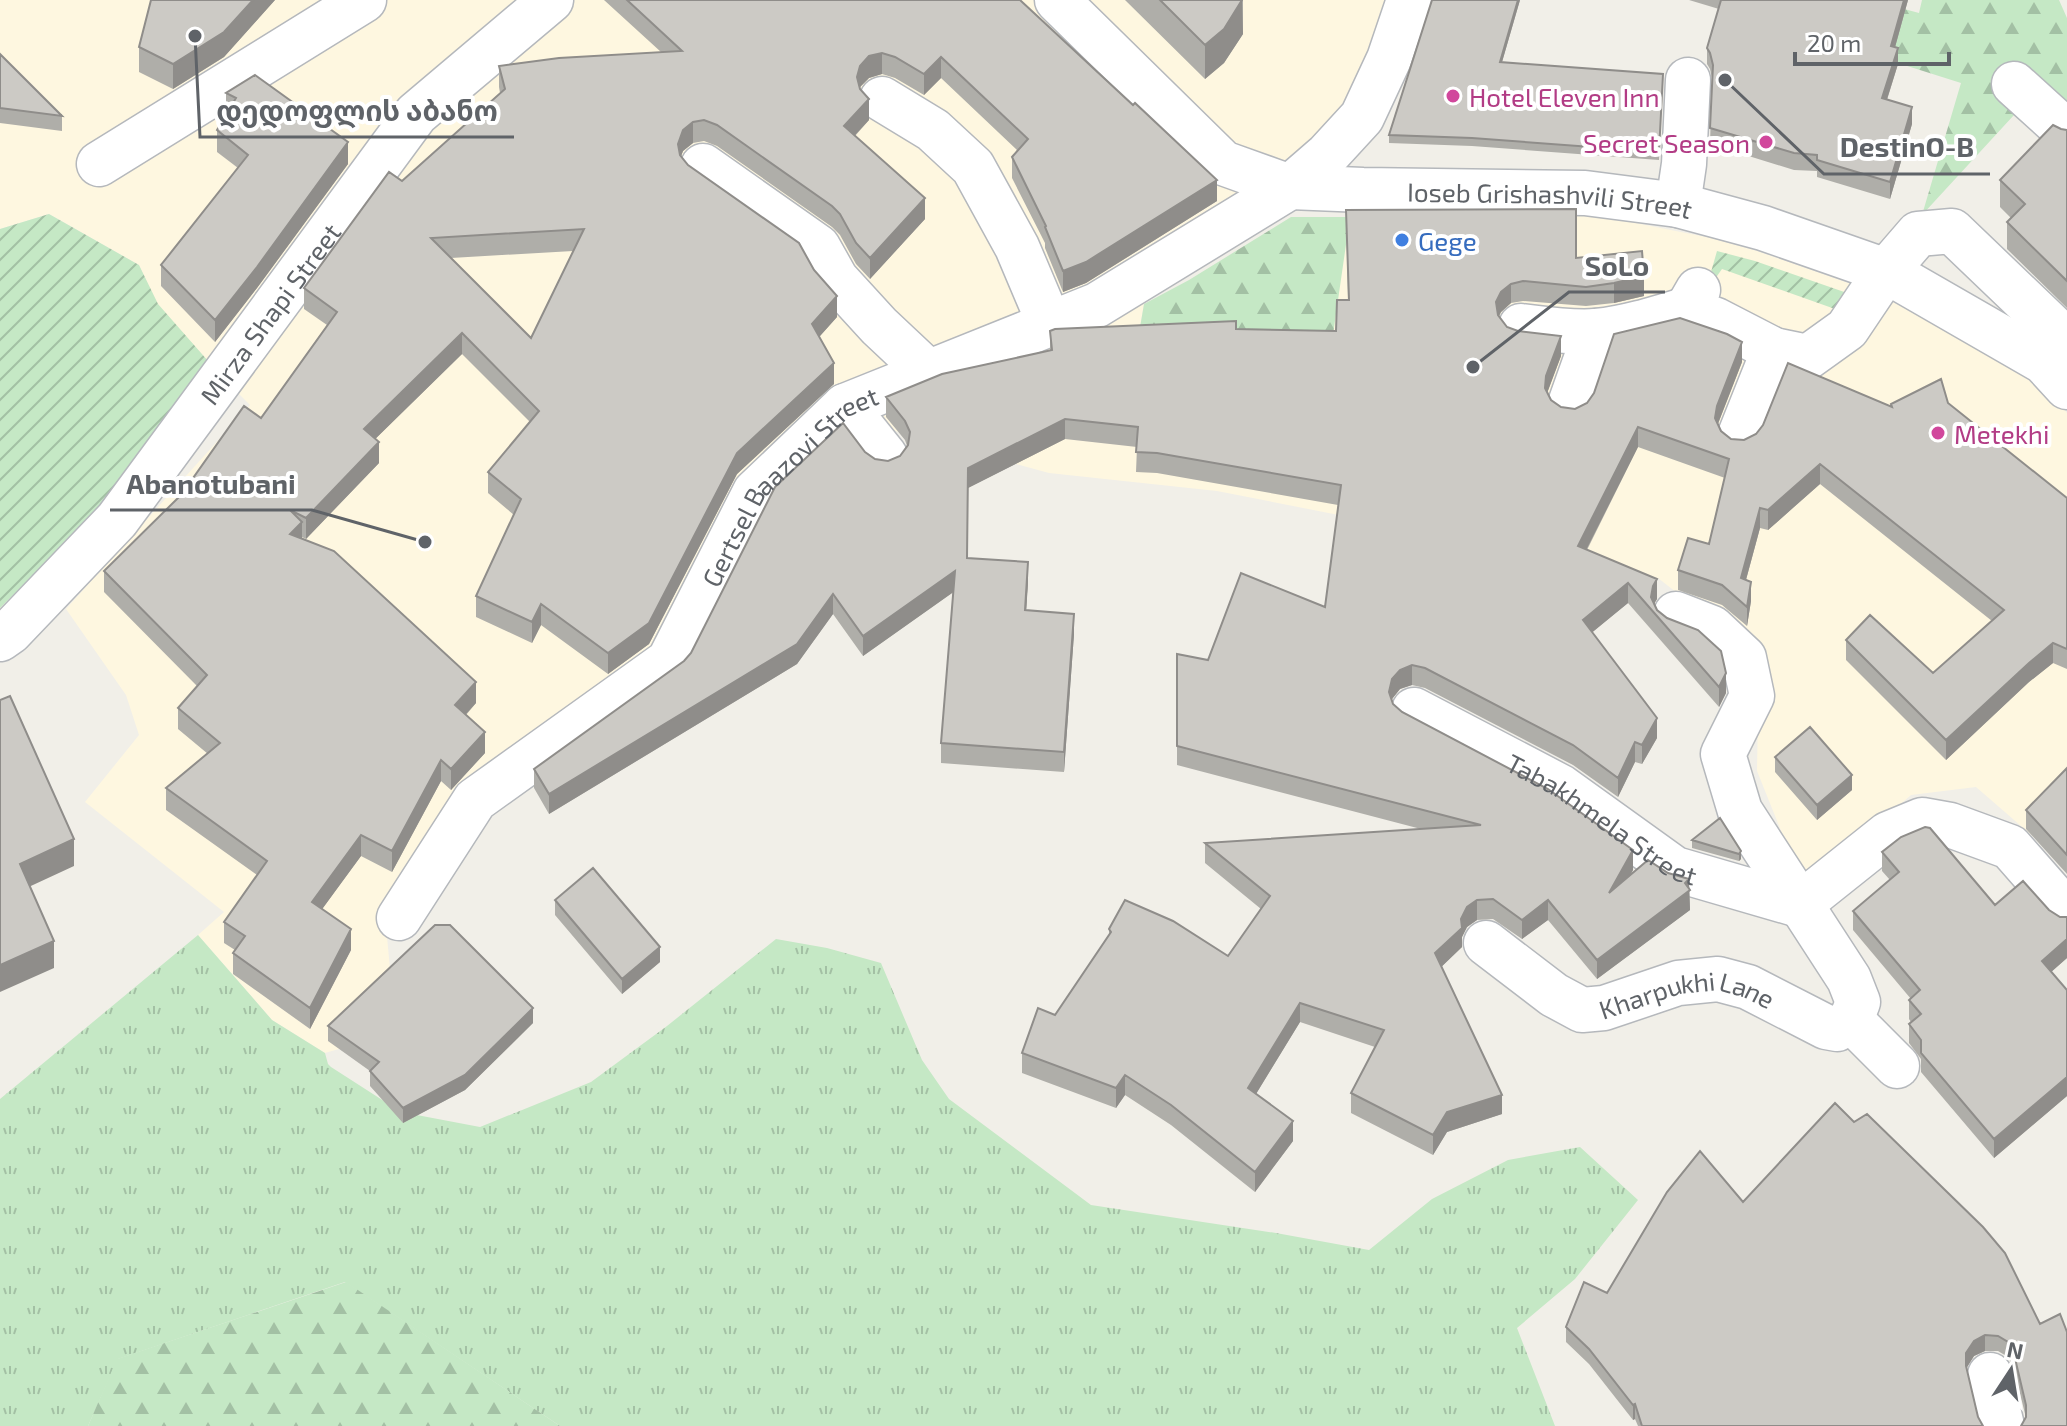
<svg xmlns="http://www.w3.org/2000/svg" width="2067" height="1426" viewBox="0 0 2067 1426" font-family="'Exo 2','Noto Sans Georgian',sans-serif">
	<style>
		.commercial { fill: #fef7e0 }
		.grass { fill: url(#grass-tufts) }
		.forest { fill: url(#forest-firs) }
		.garden { fill: url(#garden-furrows) }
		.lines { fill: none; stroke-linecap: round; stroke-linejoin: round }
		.minor-casing { stroke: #b5b8bc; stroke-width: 47 }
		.minor { stroke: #fff; stroke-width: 44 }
		.wall { fill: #afaea9; fill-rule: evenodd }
		.shaded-wall { fill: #8f8d8a }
		.building { fill: #cccac5; stroke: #8f8d8a; stroke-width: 2; fill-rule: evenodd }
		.hotel-dot { fill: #d1479c; stroke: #fff; stroke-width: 3 }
		.shop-dot { fill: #3f7fe0; stroke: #fff; stroke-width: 3 }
		.labels { text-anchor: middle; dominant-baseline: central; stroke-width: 8; stroke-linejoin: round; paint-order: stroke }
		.hotel-label { font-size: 26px; fill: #b23c85; stroke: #fff; text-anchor: start }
		.street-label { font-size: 26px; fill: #5f6368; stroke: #fff }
		.shop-label { font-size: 26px; fill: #366cbe; stroke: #fff; text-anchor: start }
		.leader { fill: none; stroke: #5f6368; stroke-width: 3 }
		.callout-dot { fill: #5f6368; stroke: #fff; stroke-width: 3 }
		.callout-label { font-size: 28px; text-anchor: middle; font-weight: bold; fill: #5f6368; stroke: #fff; stroke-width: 8; stroke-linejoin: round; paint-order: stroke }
	</style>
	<defs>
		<pattern id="grass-tufts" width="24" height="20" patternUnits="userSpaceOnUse" patternTransform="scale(2)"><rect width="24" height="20" fill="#c5e8c5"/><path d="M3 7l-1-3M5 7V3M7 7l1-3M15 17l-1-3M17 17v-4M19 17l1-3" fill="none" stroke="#a3c0a4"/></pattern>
		<pattern id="forest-firs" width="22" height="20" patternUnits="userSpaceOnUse" patternTransform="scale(2)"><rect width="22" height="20" fill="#c5e8c5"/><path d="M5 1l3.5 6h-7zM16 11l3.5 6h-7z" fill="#a3c0a4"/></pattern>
		<pattern id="garden-furrows" width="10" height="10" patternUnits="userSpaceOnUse" patternTransform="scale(2)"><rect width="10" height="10" fill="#c5e8c5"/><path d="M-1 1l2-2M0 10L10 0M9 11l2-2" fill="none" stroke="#a3c0a4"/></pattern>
	</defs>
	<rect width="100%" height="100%" fill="#f1efe8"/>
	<path class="commercial" d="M0 0H1389L1348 111 1203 224 1059 306 854 379 670 644 507 753 386 926 392 990 370 1040 325 1053 272 1020 198 935 224 912 85 802 139 735 126 695 66 609 250 405 223 378 157 304 139 265 49 214 0 229Z
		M1580 212 1711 238 1757 251 1871 291 2035 375 2067 413V866L1976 787 1911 795 1804 888 1757 771 1759 657 1658 578 1217 491 1049 473 866 423 1020 345 1144 304 1137 344 1350 217Z"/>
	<path class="grass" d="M198 935 272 1020 325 1053 328 1064 331 1067 401 1112 480 1127 591 1082 667 1026 776 939 827 948 881 963 922 1060 949 1099 1091 1205 1276 1233 1369 1250 1432 1199 1508 1160 1580 1147 1638 1200 1575 1279 1517 1328 1555 1426H560L345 1282 118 1359 88 1426H0V1099Z"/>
	<path class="forest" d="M1871 0 1919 13 1922 0H2059L2067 18V116L2038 89 1922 215 1961 83 1803 33Z
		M1291 217H1350L1324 397 1137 345 1144 304 1189 280Z
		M346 1282 560 1426H88L117 1359Z"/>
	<path class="garden" d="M49 214 139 265 158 304 223 378 103 507 0 608V229Z
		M1717 251 1755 261 1850 294 1835 309 1722 269 1705 293Z"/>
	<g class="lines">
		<g class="minor-casing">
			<g id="minor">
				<path id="s1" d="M1057 0 1223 163 1290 187 1363 190 1585 193 1678 205 1763 228 1886 271 2044 362 2067 387"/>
				<path d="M2014 84 2067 132"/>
				<path d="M882 99 933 130 973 167 1017 247 1050 325"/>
				<path d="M99 164 364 0"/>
				<path d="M703 166 818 247 836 279 879 326 929 373"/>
				<path d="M1678 205 1684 164 1688 80"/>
				<path d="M1698 290 1687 309 1716 320 1774 350 1808 357 1847 329 1886 271 1918 234 1952 231 2067 341"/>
				<path d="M1521 326C1546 329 1571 333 1596 331 1627 328 1658 318 1687 309"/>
				<path d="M1570 404 1596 331"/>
				<path d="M845 406 885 456"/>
				<path d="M1740 435 1774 350"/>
				<path d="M1676 614 1712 628 1744 658 1752 696 1723 754 1740 811 1849 979 1858 1002 1851 1020"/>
				<path id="s2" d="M0 639 10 632 117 520 416 114 551 0"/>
				<path id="s3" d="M1414 710 1561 787 1675 869 1799 905"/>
				<path d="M1799 905 1888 834 1922 820 1950 825 2010 847 2067 912"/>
				<path id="s4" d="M399 918 475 800 669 661 755 492 845 406 1097 305 1290 187 1328 154 1362 117 1389 59 1409 0"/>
				<path id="s5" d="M1486 943 1554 995 1582 1010 1604 1008 1678 983 1718 979 1748 987 1826 1027 1837 1029 1851 1020"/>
				<path d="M1851 1020 1897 1066"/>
				<path d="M1990 1375 2002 1426"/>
			</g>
		</g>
		<use href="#minor" class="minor"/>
	</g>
	<path class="wall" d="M151 0H275L224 57 173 89 139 72V47Z
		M604 0H1020L1217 201 1086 283 1063 292 1045 248V243L1012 178V157L1017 150 941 78 924 95 895 78 882 74 869 78 860 87V89L869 120 855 136 925 219 870 279 856 264 840 235 832 227 717 146 704 141 693 143 683 151 681 156 688 165 837 317 819 337 834 384 737 474 649 644 608 674 541 625 532 643 476 617V596L514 515 488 493V472L530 422 462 354 375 439 379 463 306 539 302 537V539L476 703 466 715 485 753 451 790 441 781 392 872 361 856 322 909 351 950 310 1029 233 974V953L235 950 224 943V922L257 875 166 810V788L208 754 178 729V708L197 686 104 592V571L261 418 327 325 304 309V288L402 181 500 93 499 87V66L661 52ZM573 251 531 338 451 258Z
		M1125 0H1243V34L1224 63 1205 79Z
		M1432 0H1520L1502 62 1663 74 1659 160 1472 146 1389 143V135Z
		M1689 0H1908L1895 47 1898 64 1887 100 1912 124 1890 199 1817 177V171L1794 170 1710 144 1712 78 1710 69 1707 64V48L1719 9Z
		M0 54 62 116V131L0 123Z
		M255 75 348 164 257 288 215 342 161 286V265L238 168 217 152V130L226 115V93Z
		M2061 129 2067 130V308L2007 249V222L2011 218 2000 207V180Z
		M1346 210 1576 258 1644 296 1614 303 1586 306 1523 301 1511 303 1501 312 1499 316 1507 327 1561 356 1547 393 1551 400 1561 407 1575 409 1742 362 1718 424 1721 431 1731 439 1744 440 1891 407V404L1948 403 2067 498V669L2053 663 2029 682 1946 760 1846 660V640L1933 673 1992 621 1820 484 1768 530 1760 528 1746 580 1751 601 1747 626 1722 605 1678 590V570L1709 544 1725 478 1638 447 1587 550 1657 599 1654 603 1657 610 1726 693 1719 707 1628 603 1592 632 1657 738 1642 764 1635 762 1618 797 1573 765 1425 688 1412 685 1400 689 1392 699 1393 704 1402 712 1633 870 1630 876 1689 888 1690 910 1597 979 1548 920 1522 939 1493 919 1477 920 1467 927 1462 937V947L1441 967 1502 1114 1447 1132 1433 1155 1351 1113V1093L1375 1047 1300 1022 1256 1094 1293 1141 1255 1192 1171 1125 1125 1095 1116 1108 1022 1073V1053L1055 1015 1109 936V929L1228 956 1261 909 1205 863V843L1421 829 1177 765V654L1208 660 1325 607 1338 505 1157 473 1136 472 1137 447 1065 439 968 488V558L1028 582 1026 610 1074 634 1064 772 941 763V743L953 592 863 656 833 614 797 664 549 814 534 788V769L684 661 865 452 875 459 888 461 900 456 907 446 905 440 886 417V397L1050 350V331L1236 329 1336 331 1348 300Z
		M1775 757 1852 790 1817 820 1775 772Z
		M2067 768V874L2026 829V810Z
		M1720 818 1741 859 1739 861 1692 848V840Z
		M1882 852 1995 905 2049 910 2060 917H2067V958L2051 972 2067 990V1096L1994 1158 1921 1072V1059L1909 1043V1024L1911 1022 1909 1019V1000L1911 999 1853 930V911L1890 880 1882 871Z
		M555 900 660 962 622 994 555 915Z
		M533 1023 465 1090 403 1123 370 1086V1071L328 1041V1026Z
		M1743 1202 2040 1324 2026 1418 2014 1369 2008 1357 1998 1351H1985L1974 1356 1966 1368 1978 1417 1983 1426H1638L1635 1419 1633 1420 1589 1364 1566 1342V1327L1607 1293Z"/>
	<path class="shaded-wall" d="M253 0H275L224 57 173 89V64Z
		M1242 0 1243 34 1224 63 1205 79V45Z
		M1518 0H1520L1500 69V62Z
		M1904 0H1908L1891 62V46Z
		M1898 48V64L1882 115V98Z
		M882 53V74L869 78 860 87 857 98V77L860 66 869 56Z
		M941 57V78L924 95V74Z
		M869 99V120L844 147V126Z
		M1912 107V124L1890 199V182Z
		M693 122V143L683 151 678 165V144L683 130Z
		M348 142V164L257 288 215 342V320Z
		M1217 180V201L1086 283 1063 292V271Z
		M925 198V219L870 279V258Z
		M1644 276V296L1614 303V283Z
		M1511 284V303L1501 312 1496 322V302L1501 292Z
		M837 296V317L812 345V324Z
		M462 333V354L364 450V429Z
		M1561 336V356L1546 396 1545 388 1546 376Z
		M1742 342V362L1717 426 1715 418 1717 406Z
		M834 363V384L737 474 649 644 608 674V653L737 453Z
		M1065 419V439L968 488V468Z
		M1638 427V447L1578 566V546Z
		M379 442V463L306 539V518Z
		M1820 464V484L1768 530V510Z
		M1760 508V528L1741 598V578Z
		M302 522V543L290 534Z
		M1028 562V582L1025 630V610Z
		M955 571V591L863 656V636Z
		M1657 579V599L1653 606 1651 597 1653 586Z
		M1751 582V601L1747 626V607Z
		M1628 583V603L1583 640V620Z
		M833 594V614L797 664 549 814V794Z
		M541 604V625L532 643V622Z
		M1074 614V634L1064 772V752Z
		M2053 643V663L2029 682 1946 760V740L2029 663Z
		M1412 665V685L1400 689 1392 699 1389 692 1392 679 1400 670Z
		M1726 673V693L1719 707V687Z
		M476 682V703L455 726V705Z
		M1657 718V738L1642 764V745Z
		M485 732V753L451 790V769Z
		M1635 742V762L1618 797V778Z
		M441 760V781L392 872V851Z
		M1852 775V790L1817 820V805Z
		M361 835V856L312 923V902Z
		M74 839V866L20 891V864Z
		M1633 850V870L1609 913V893Z
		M1741 851V859L1739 861V854Z
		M1689 879 1690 910 1597 979V960Z
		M1477 900V920L1467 927 1462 937V947L1435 973V953L1461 919 1467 907Z
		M1548 900V920L1522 939V920Z
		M351 929V950L310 1029V1008Z
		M2067 939V958L2042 980V961Z
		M54 941V968L0 992V965Z
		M660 947V962L622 994V979Z
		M1300 1003V1022L1248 1107V1088Z
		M533 1008V1023L465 1090 403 1123V1108Z
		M1125 1075V1095L1116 1108V1088Z
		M2067 1077V1096L1994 1158V1139Z
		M1502 1095V1114L1447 1132 1433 1155V1135L1447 1112Z
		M1293 1121V1141L1255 1192V1172Z
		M1985 1335V1351L1974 1356 1966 1369V1353L1974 1341Z
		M1635 1404V1419L1633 1420V1405Z"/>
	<path class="building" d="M151 0H253L224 32 173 64 139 47Z
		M627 0H1020L1133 105 1135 103 1217 180 1086 262 1063 271 1045 227 1046 226 1012 157 1028 139 941 57 924 74 895 57 882 53 869 56 860 66 857 77 860 89 869 99 844 126 925 198 870 258 856 243 840 214 832 206 717 125 704 120 693 122 683 130 678 144 680 155 688 165 799 243 814 270 837 296 812 324 834 363 737 453 649 623 608 653 541 604 532 622 476 596 521 499 488 472 539 411 462 333 364 429 379 442 306 518 290 510 302 522 290 534 334 551 476 682 455 705 485 732 451 769 441 760 392 851 361 835 312 902 351 929 310 1008 233 953 245 936 224 922 267 861 166 788 220 743 178 708 207 675 104 571 181 495 244 406 261 418 337 312 304 288 389 172 402 181 505 89 499 66 559 58 682 51ZM584 229 531 338 431 238Z
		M1160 0H1242L1224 29 1205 45Z
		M1432 0H1518L1500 62 1663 74 1659 152 1472 138 1389 135Z
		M1721 0H1904L1891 46 1898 48 1882 98 1912 107 1890 182 1817 160V155L1794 153 1710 128 1713 65 1710 53 1707 48Z
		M0 54 62 116 0 108Z
		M255 75 348 142 257 267 215 320 161 265 248 155 217 130 236 98 226 93Z
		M2053 125 2061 129 2067 130V281L2007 222 2025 204 2000 180Z
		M1576 209V258L1642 251 1644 276 1614 283 1586 287 1523 281 1511 284 1501 292 1496 302 1498 315 1507 327 1518 331 1561 336 1546 376 1545 388 1551 400 1561 407 1575 409 1587 403 1594 393 1614 334 1680 318 1727 334 1742 342 1717 406 1715 418 1721 431 1731 439 1744 440 1756 434 1763 425 1788 363 1892 407 1891 404 1941 379 1948 403 2067 498V649L2053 643 2029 663 1946 740 1846 640 1870 615 1933 673 2004 610 1820 464 1768 510 1760 508 1741 578 1751 582 1747 607 1722 585 1678 570 1688 538 1709 544 1729 459 1638 427 1578 546 1657 579 1653 586 1651 597 1657 610 1667 618 1698 630 1721 651 1726 673 1719 687 1628 583 1583 620 1657 718 1642 745 1635 742 1618 778 1573 745 1425 668 1412 665 1400 670 1392 679 1389 692 1393 704 1402 712 1548 789 1633 850 1609 893 1648 860 1668 873 1689 879 1685 883 1690 890 1597 960 1548 900 1522 920 1493 899 1477 900 1467 907 1461 919 1462 928 1435 953 1502 1095 1447 1112 1433 1135 1351 1093 1384 1030 1300 1003 1248 1088 1293 1121 1255 1172 1171 1105 1125 1075 1116 1088 1022 1053 1038 1008 1055 1015 1111 932 1109 929 1125 900 1173 921 1228 956 1270 896 1205 843 1481 825 1177 746V654L1208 660 1241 573 1325 607 1341 485 1157 453 1136 452 1138 427 1065 419 968 468 967 558 1028 562 1025 610 1074 614 1064 752 941 743 955 571 863 636 833 594 797 644 549 794 534 769 684 661 691 653 775 487 843 423 865 452 875 459 888 461 900 456 908 445 910 432 905 421 886 397 942 374 1052 350 1050 331 1055 329 1236 321V329L1336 331 1337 300H1349L1346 210Z
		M10 696 74 839 20 864 54 941 0 965V700Z
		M1810 727 1852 775 1817 805 1775 757Z
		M2067 768V855L2026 810Z
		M1720 818 1741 851 1739 854 1692 840Z
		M1925 827 1930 828 1995 905 2023 881 2049 910 2060 917H2067V939L2042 961 2067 990V1077L1994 1139 1921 1053V1040L1909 1024 1921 1014 1909 1000 1920 990 1853 911 1899 872 1882 852 1901 837Z
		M593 868 660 947 622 979 555 900Z
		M435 925H450L533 1008 465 1075 403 1108 370 1071 379 1062 328 1026Z
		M1835 1103 1854 1122 1867 1114 1983 1227 2005 1253 2040 1324 2060 1314 2067 1332V1426H2021L2026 1417V1405L2014 1354 2008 1342 1998 1336 1985 1335 1974 1341 1966 1353V1366L1978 1417 1983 1426H1642L1635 1404 1633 1405 1589 1349 1566 1327 1584 1282 1607 1293 1667 1192 1700 1151 1743 1202Z"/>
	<g class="hotel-dot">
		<circle cx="1453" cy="96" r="8"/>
		<circle cx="1766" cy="142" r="8"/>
		<circle cx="1938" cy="433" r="8"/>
	</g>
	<circle class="shop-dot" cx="1402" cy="240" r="8"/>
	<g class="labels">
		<g class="hotel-label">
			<text x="1469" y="96">Hotel Eleven Inn</text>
			<text x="1750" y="142" text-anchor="end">Secret Season</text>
			<text x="1954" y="433">Metekhi</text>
		</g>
		<g class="street-label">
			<text stroke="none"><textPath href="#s1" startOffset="564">Ioseb Grishashvili Street</textPath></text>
			<text stroke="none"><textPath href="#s2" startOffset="424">Mirza Shapi Street</textPath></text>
			<text stroke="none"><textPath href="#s4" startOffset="596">Gertsel Baazovi Street</textPath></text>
			<text stroke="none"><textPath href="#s3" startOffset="218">Tabakhmela Street</textPath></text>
			<text stroke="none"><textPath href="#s5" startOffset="226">Kharpukhi Lane</textPath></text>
		</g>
		<g class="shop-label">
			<text x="1418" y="240">Gege</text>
		</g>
	</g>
	<path class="leader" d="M195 36L200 137H514M1725 80L1824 174H1990M1473 367L1569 292H1665M425 542L312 510H110"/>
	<g class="callout-dot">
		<circle cx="195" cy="36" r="8"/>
		<circle cx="1725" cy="80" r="8"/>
		<circle cx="1473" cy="367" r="8"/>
		<circle cx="425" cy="542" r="8"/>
	</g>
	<g class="callout-label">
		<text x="357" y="121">დედოფლის აბანო</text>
		<text x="1907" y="157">DestinO-B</text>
		<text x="1617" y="276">SoLo</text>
		<text x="211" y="494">Abanotubani</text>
	</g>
	<g transform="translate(2011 1370) rotate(12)" stroke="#ffffff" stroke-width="6" paint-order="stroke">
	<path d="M0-6L14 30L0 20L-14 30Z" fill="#5f6368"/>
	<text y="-12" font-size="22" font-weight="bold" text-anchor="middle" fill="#5f6368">N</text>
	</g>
	<path d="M1795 52v12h154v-12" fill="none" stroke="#5f6368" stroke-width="4"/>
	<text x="1807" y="52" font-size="24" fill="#5f6368" stroke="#ffffff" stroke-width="6" paint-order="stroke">20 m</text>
</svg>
